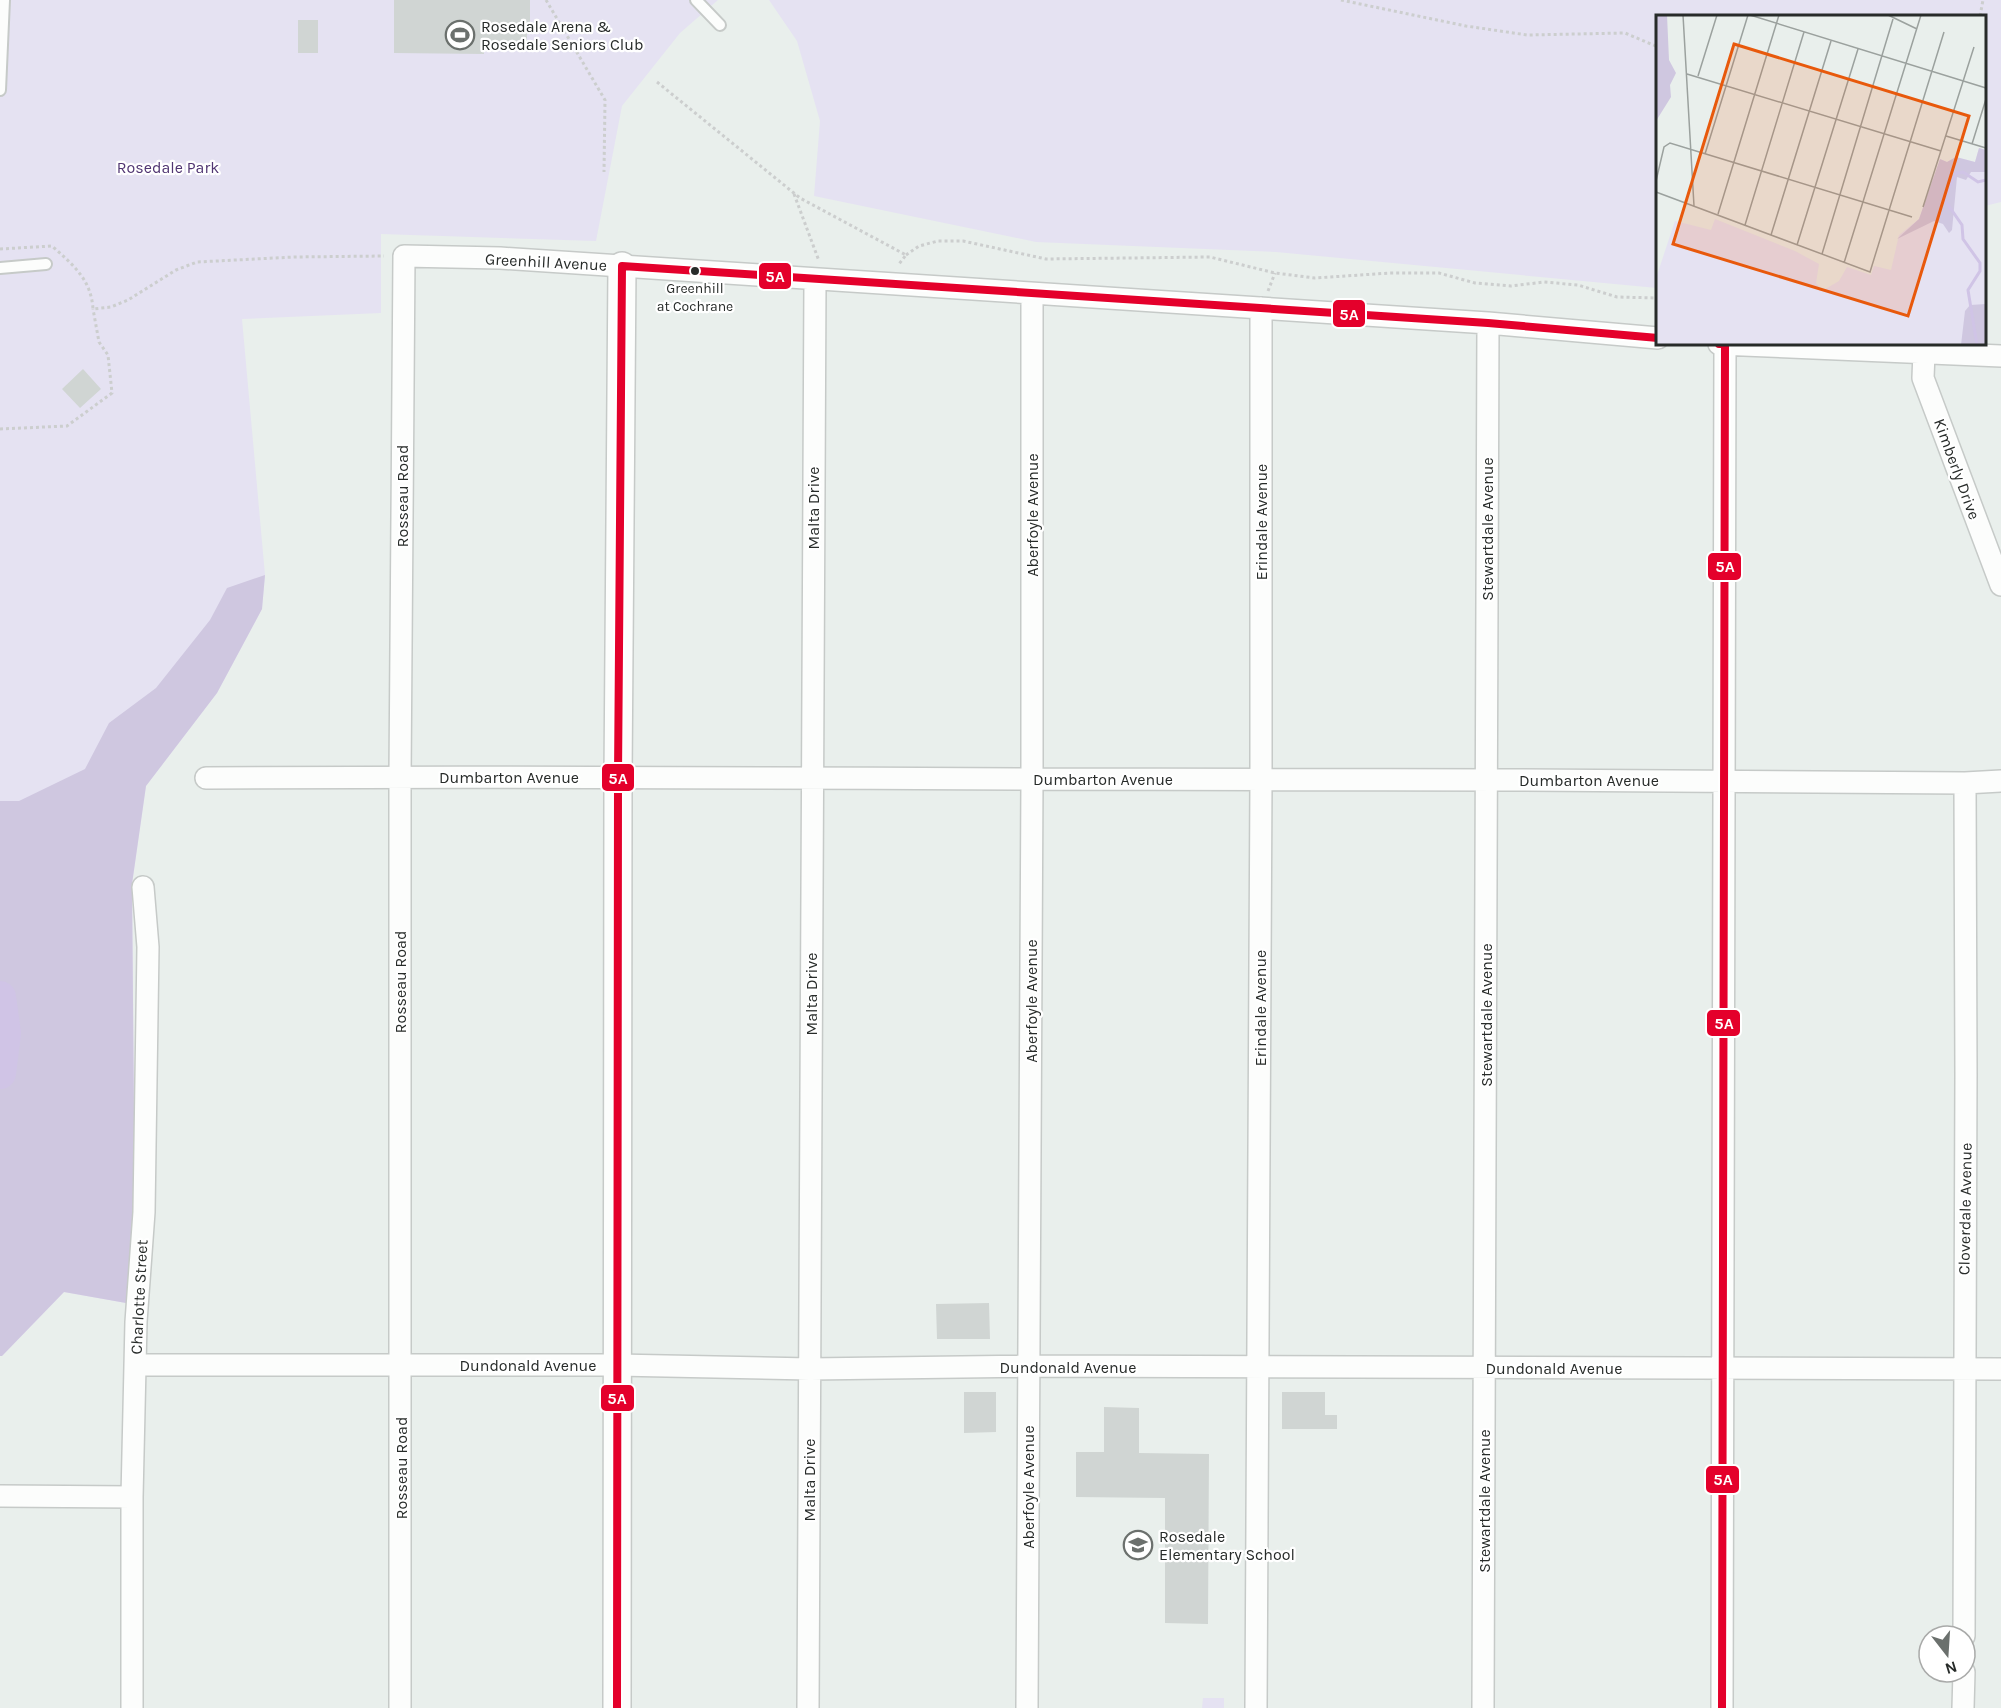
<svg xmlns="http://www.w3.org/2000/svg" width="2001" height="1708" viewBox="0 0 2001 1708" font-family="Karla,sans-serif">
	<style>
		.green { fill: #e5e2f2 }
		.forest { fill: #cfc7e0 }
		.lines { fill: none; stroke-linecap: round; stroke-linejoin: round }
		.river { stroke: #d0c4e6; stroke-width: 32 }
		.building { fill: #d0d5d3 }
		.service-casing { stroke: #c6cac8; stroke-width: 14 }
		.minor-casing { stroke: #c6cac8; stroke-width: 24 }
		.tertiary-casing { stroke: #c6cac8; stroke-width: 30 }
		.path { stroke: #cccece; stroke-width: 3; stroke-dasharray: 3 3; stroke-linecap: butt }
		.service { stroke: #fcfdfc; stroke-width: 10 }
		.minor { stroke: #fcfdfc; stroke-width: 21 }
		.tertiary { stroke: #fcfdfc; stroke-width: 27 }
		.bus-1-casing { stroke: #fff; stroke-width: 12 }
		.bus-1 { stroke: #e4002b; stroke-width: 8 }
		.bus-dot { fill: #272b29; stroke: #fff; stroke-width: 2 }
		.labels { text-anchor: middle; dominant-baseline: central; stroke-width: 4.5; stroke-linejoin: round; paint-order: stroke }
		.bus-label { font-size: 14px; fill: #272b29; stroke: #fff }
		.poi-label { font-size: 16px; fill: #272b29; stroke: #fff; text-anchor: start }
		.park-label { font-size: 16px; fill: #503572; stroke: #fff }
		.street-label { font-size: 16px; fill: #272b29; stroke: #fff }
		.inset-river { fill: none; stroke: #d0c4e6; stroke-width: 3 }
		.inset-road { fill: none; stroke: #9ba19e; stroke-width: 1.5 }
		.view { fill: #e8590c; fill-opacity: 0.15; stroke: #e8590c; stroke-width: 3 }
		.inset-edge { fill: none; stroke: #272b29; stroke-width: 3 }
		.line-badge { stroke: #fff; stroke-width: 2 }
		.badge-label { font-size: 16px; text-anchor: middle; font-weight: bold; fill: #fff }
	</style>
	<rect width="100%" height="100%" fill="#e9efec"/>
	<path class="green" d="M0 0H718L680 33 622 106 596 241 381 234V313L242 319 265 575 262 609 217 693 146 786 132 884 135 1228 126 1303 64 1292 2 1356H0Z
		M769 0H2001V202L1985 206 1984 16H1658L1657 288 1276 252 1036 242 814 196 820 121 797 41Z
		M1203 1698H1224V1708H1202Z"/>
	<path class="forest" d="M265 575 262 609 217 693 146 786 132 884 135 1228 126 1303 64 1292 2 1356H0V801H19L85 769 109 723 156 688 210 620 227 588Z"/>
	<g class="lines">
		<path class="river" d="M0 997 5 1033 0 1073"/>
	</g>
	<path class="building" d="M394 0H530V23H527V47L484 46V54L394 53Z
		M298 20H318V53H298Z
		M83 369 101 389 80 408 62 389Z
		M989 1303 990 1339H937L936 1304Z
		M964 1392H996V1432L964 1433Z
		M1282 1392H1325V1415H1337V1429H1282Z
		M1104 1407 1139 1408V1453L1209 1454 1208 1624 1165 1623V1498L1076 1497V1452H1104Z"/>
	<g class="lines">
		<g class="service-casing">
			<path id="service" d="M696 0 720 25
				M0 90 4 0
				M0 268 46 264"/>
		</g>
		<g class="minor-casing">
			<path id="minor" d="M1719 344 2001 356
				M1924 352 1923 378 2001 585
				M206 778C483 776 760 778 1037 779 1346 780 1656 779 1965 783L2001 781
				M135 1365H617L810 1369 1029 1366 2001 1369
				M0 1496 132 1497
				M1964 1636 1966 1074 1965 783
				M132 1708V1497L136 1322 144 1212 148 947 143 887
				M400 1708V777L404 256 500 258 1488 323 1658 338
				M808 1708 815 280
				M1027 1708 1032 779V294
				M1256 1708 1261 779V308
				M1483 1708 1488 323
				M1722 1708 1725 344
				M1963 1708 1964 1672"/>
		</g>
		<g class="tertiary-casing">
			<path id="tertiary" d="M617 1708 618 777 622 266"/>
		</g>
		<path class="path" d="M546 0 605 100 604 172
			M1341 0 1466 26 1527 35 1625 33 1658 47
			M1980 16 1983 0
			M657 82 800 198 906 255 899 264
			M794 194 819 261
			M0 249 52 246C73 265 91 279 93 309L111 307 128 300 176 270 197 262 294 257 384 256
			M906 255 919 246 938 241H963L1046 259 1210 257 1275 273 1315 278 1390 273H1439L1475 283 1511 286 1544 282 1578 285 1617 297 1658 298
			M1268 291 1275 273
			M0 429 67 426 112 393 108 355 99 342 93 309"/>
		<use href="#service" class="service"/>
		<use href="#minor" class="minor"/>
		<use href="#tertiary" class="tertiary"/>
		<g class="bus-1-casing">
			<path id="bus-1" d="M1719 344H1725L1722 1708
				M617 1708 618 777 622 266 1488 323 1658 338"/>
		</g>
		<use href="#bus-1" class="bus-1"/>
	</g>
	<defs>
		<g id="stadium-ring" transform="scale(1.5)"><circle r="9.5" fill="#fff" stroke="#6b706d" stroke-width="1.5"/><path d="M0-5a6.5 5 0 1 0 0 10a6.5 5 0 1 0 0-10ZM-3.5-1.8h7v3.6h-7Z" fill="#6b706d"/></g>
		<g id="school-ring" transform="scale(1.5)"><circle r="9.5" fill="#fff" stroke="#6b706d" stroke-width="1.5"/><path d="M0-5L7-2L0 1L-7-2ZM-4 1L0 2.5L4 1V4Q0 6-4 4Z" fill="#6b706d"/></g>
	</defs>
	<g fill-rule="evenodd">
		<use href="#stadium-ring" x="460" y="35"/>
		<use href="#school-ring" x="1138" y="1545"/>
	</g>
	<circle class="bus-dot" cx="695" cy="271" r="5"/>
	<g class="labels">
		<g class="bus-label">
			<text x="695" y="288">Greenhill<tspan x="695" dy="18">at Cochrane</tspan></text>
		</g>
		<g class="poi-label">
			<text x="481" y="26">Rosedale Arena &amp;<tspan x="481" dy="18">Rosedale Seniors Club</tspan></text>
			<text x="1159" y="1536">Rosedale<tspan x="1159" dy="18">Elementary School</tspan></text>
		</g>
		<g class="park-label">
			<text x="168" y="167">Rosedale Park</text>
		</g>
		<g class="street-label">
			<text transform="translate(546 262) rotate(3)">Greenhill Avenue</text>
			<text transform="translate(1957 469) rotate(70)">Kimberly Drive</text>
			<text transform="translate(402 496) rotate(-90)">Rosseau Road</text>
			<text transform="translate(813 508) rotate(-90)">Malta Drive</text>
			<text transform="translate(1032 515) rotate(-90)">Aberfoyle Avenue</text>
			<text transform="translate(1261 522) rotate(-90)">Erindale Avenue</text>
			<text transform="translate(1487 529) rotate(-90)">Stewartdale Avenue</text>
			<text x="509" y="777">Dumbarton Avenue</text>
			<text x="1103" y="779">Dumbarton Avenue</text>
			<text x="1589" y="780">Dumbarton Avenue</text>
			<text transform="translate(400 982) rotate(-90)">Rosseau Road</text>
			<text transform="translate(811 994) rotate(-90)">Malta Drive</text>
			<text transform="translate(1031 1001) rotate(-90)">Aberfoyle Avenue</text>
			<text transform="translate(1260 1008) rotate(-90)">Erindale Avenue</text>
			<text transform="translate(1486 1015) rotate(-90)">Stewartdale Avenue</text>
			<text transform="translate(1965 1209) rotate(-89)">Cloverdale Avenue</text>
			<text transform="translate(139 1297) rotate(-87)">Charlotte Street</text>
			<text x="528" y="1365">Dundonald Avenue</text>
			<text x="1068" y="1367">Dundonald Avenue</text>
			<text x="1554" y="1368">Dundonald Avenue</text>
			<text transform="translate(401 1468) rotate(-90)">Rosseau Road</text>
			<text transform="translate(809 1480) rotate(-90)">Malta Drive</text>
			<text transform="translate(1028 1487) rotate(-90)">Aberfoyle Avenue</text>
			<text transform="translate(1484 1501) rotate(-90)">Stewartdale Avenue</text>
		</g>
	</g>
	<g transform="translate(1656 15)">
		<rect width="330" height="330" fill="#e9efec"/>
		<path d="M323 133 330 135V330H0V263L19 206 55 215 59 204 139 236 163 249 160 268 166 276 183 266 191 252 215 260 218 251 235 255 243 220 263 204 284 144 291 147 300 142 319 147Z" fill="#e5e2f2"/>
		<path d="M0 0H11L13 45 20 58 14 70 15 82 0 106ZM323 133 330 135V157H315L310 165 301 162 296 215 293 218 287 209 278 206 241 224 263 204 284 144 291 147 300 142 319 147ZM330 289V330H305L309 296 314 290Z" fill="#cfc7e0"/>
		<path class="inset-river" d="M321 330 312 275 324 256V248L307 224 306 210 288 184 300 158 307 157 322 167 330 165"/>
		<path class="inset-road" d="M27 0 38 191M94 0 330 73M232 0 261 14M31 59 285 136M42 61 61 0M290 121 330 133M316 129 330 84M49 139 92 0M0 166 8 132 14 128 256 202M0 177 214 257 288 17M267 192 318 32M62 199 123 0M89 210 148 17M115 220 175 26M141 230 202 34M166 239 237 4M188 248 265 0"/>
		<path class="view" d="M78 29 313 101 252 301 17 229Z"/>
		<rect width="330" height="330" class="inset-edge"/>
	</g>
	<g class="line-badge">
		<rect x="758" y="262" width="34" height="28" rx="6" fill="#e4002b"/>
		<rect x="1332" y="299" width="34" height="29" rx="6" fill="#e4002b"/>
		<rect x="1707" y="552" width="35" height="29" rx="6" fill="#e4002b"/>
		<rect x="601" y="763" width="34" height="29" rx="6" fill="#e4002b"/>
		<rect x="1706" y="1009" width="35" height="28" rx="6" fill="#e4002b"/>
		<rect x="600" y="1384" width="35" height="28" rx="6" fill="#e4002b"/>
		<rect x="1705" y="1465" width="35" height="29" rx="6" fill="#e4002b"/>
	</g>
	<g class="badge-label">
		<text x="775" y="282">5A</text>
		<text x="1349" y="320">5A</text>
		<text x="1725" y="572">5A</text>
		<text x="618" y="784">5A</text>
		<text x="1724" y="1029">5A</text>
		<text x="617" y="1404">5A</text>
		<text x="1723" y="1485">5A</text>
	</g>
	<g transform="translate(1947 1654) rotate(163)"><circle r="28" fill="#ffffff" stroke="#a9aaa9" stroke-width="1.5"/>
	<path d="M0-4.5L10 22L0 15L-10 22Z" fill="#6b706d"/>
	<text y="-9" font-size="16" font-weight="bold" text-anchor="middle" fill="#272b29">N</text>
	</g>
</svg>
